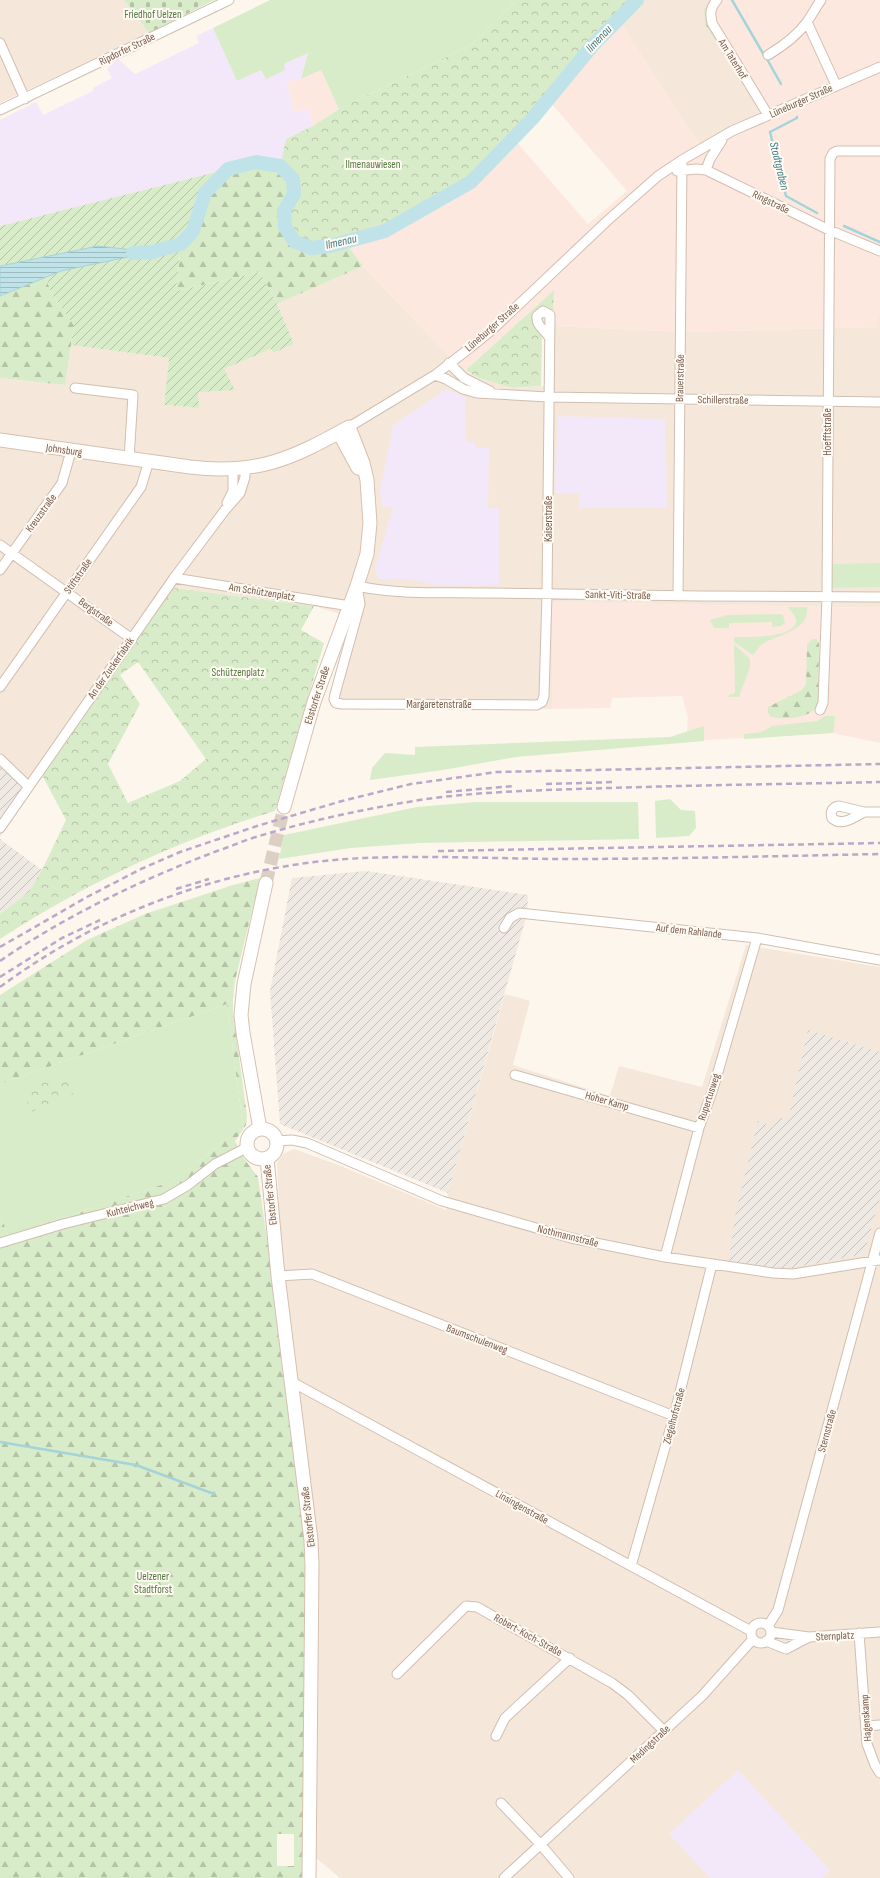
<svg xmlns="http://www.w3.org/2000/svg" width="880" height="1878" viewBox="0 0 880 1878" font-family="'Sofia Sans Condensed',sans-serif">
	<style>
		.residential { fill: #f5e8da }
		.commercial { fill: #fde8e0 }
		.industrial { fill: url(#industrial-furrows) }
		.education { fill: #f3e8fa }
		.grass { fill: #d8ecc9 }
		.forest { fill: url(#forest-firs); fill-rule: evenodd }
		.cemetery { fill: url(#cemetery-stones) }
		.park { fill: url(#park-crowns); fill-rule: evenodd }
		.garden { fill: url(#garden-furrows) }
		.water { fill: url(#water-rules); stroke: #a5d3da }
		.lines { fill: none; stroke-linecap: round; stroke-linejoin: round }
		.stream { stroke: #a5d3da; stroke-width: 2.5 }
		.river { stroke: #bfe3e8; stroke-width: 14 }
		.secondary-tunnel { stroke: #dcd0c4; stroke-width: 13; stroke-dasharray: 13 6; stroke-linecap: butt }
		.street-casing { stroke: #d1beb0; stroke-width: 11 }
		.secondary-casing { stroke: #d6c0b0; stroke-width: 15 }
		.street { stroke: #fff; stroke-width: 9 }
		.secondary { stroke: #fff; stroke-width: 13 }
		.rail { stroke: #b9a8c9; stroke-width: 2.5; stroke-dasharray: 6 4; stroke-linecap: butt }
		.labels { text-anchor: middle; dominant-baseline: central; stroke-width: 4; stroke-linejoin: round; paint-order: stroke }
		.park-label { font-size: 11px; fill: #537a41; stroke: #fffaf3 }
		.street-label { font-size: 11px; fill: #7a5c4d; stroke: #fffaf3 }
		.water-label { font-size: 12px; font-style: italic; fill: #437c86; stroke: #fffaf3 }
	</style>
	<defs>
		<pattern id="industrial-furrows" width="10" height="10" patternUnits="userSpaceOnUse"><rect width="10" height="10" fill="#efe9e4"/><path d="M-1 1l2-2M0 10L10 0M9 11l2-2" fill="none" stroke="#c7c0bb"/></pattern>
		<pattern id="forest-firs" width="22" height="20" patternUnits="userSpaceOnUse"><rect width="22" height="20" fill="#d8ecc9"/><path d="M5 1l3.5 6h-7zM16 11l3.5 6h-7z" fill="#b4c2a5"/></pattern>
		<pattern id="cemetery-stones" width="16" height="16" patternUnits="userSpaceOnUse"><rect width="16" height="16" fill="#d8ecc9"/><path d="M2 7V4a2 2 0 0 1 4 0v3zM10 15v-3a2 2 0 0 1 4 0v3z" fill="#b4c2a5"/></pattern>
		<pattern id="park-crowns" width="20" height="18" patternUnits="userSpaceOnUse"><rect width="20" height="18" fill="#d8ecc9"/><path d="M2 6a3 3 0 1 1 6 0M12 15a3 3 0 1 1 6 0" fill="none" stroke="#b4c2a5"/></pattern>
		<pattern id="garden-furrows" width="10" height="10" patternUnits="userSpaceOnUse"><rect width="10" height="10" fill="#d8ecc9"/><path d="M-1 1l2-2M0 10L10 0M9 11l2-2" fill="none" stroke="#b4c2a5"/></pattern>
		<pattern id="water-rules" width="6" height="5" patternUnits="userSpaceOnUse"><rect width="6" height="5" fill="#bfe3e8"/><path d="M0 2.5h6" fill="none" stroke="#a0bbbe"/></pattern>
	</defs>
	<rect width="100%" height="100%" fill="#fdf6ec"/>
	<path class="residential" d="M0 0H124L149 33 0 103Z
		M637 0H719L767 109 699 145 618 19Z
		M363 266 447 354 466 370 479 378 512 388 546 386V336H542L539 319 553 314 555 326 686 332 878 327V314H880V608L552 602V709L330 706 352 622 337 613 314 606 175 588 30 794 0 765V378L65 385 71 345 169 358 164 405 198 408V392L224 369 271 349 273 353 294 344 277 304Z
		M746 945 880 967V1878H340L315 1857 316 1566 282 1273 277 1163 283 1154 294 1149 341 1166 446 1210 448 1193 505 994 530 1001 513 1065 610 1096 619 1066 702 1087Z"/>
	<path class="commercial" d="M719 0H880V314H878V327L686 332 555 326 553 314 554 290 466 370 447 354 363 266 345 242 385 231 471 182 514 139 588 224 627 191 550 102 593 45 618 19 699 145 767 109 720 33 712 14Z
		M321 70 339 109 313 126 308 109 294 112 287 82 301 79Z
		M552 602 880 608V743L832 733 686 741 688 717 682 696 612 698 610 708 552 709Z"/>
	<path class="industrial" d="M0 765 30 794 0 837Z
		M0 839 42 870 29 892 0 914Z
		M366 871 528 895 527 914 448 1193 280 1124 270 991 292 878Z
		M808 1030 880 1052V1198L864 1254 782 1270 740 1265 729 1260 735 1216 758 1121 773 1127 776 1117 788 1119Z"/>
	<path class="education" d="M213 28 237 81 261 69 266 79 284 64 308 52 301 79 287 82 294 112 308 109 313 126 286 139 280 166 256 162 0 226V120L36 102 43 115 93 91V88L112 78 107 68 118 59 135 74 199 43 196 36Z
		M447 389 465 397 466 442H475V448H489L488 508H499V585H435L411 579H379L375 569 393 508 382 506 380 490 393 425Z
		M558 416 665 419 667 508H579V493H555Z
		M738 1770 830 1870 822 1878H710L669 1834Z"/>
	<path class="grass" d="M270 0H517L471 45 339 109 321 70 301 79 308 53 284 64 285 70 266 79 261 70 237 81 213 28Z
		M880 563V587L832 588V564Z
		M788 607H807C810 632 776 634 761 645 758 648 756 652 753 655L734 642V637C746 637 797 639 796 620 795 614 790 611 788 607Z
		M780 614 783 615 785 623 781 626 772 627V622L729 623V628H714L710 620 727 615Z
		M734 644 750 659V667L739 697H728L729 695 735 693Z
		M825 716H835L834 731 832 733 744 739V734L762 732 772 726 817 721Z
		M704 726V741L516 757 443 770 370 780 372 768 385 753 415 755V747L670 737Z
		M670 799 681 810 695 811 696 828 689 836 656 838 655 801Z
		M475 802H638L639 839 419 843 351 848 279 859 284 835 417 807Z
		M227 1004 243 1127 173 1181 8 1236 0 1213V1084Z"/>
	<path class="forest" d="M713 1 709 16 740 75H737L705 24 704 9Z
		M256 162 280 166 293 179 294 194 284 211 330 246 345 242 363 266 277 304 260 272 176 291 181 244 193 231 205 193 228 169Z
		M46 277 51 293 74 325 65 385 0 378V296Z
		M812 639H817L819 644 818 703C813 719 786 720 771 717L768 713V707L802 690 806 684 807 645Z
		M260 878 235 981 233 998V1013L247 1116 246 1125 235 1141 245 1160 258 1177 288 1383 307 1565 302 1878H0V1213L8 1236 173 1181 243 1127 227 1004 0 1084V995L87 940 145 914 233 885ZM277 1834H294V1866H277Z"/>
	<path class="cemetery" d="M124 0H214L149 33Z"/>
	<path class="park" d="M517 0H637L593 45 532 119 471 182 385 231 330 246 311 248 294 241 285 227 284 211 294 194 293 179 280 166 286 139 313 126 339 109 471 45Z
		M554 290 553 314 539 319 542 336 541 386 512 388 479 378 466 370Z
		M174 588 314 606 301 630 324 643 275 811C178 840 84 884 0 939V914L29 892 42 870 66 820 42 775ZM138 662 206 759 180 781 128 803 108 764 140 704 120 675Z
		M65 1074 73 1095 31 1112 23 1091Z"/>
	<path class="garden" d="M228 169 205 193 193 231 181 244 176 291 260 272 277 304 294 344 273 353 271 349 224 369 235 390 198 392 199 408 164 405 169 358 71 345 74 325 51 293 46 277 61 271 23 263 0 265V226Z"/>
	<path class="water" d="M98 246 152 252 61 271 0 296V266Z"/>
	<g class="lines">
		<path class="stream" d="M732 0 764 55
			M767 59 781 84
			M797 117V118L770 132 786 196 817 213
			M844 226 880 242
			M0 1442 136 1465 214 1494"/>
		<path class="river" d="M133 253 152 252 181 244 193 231 205 193 228 169 256 162 280 166 293 179 294 194 284 211 285 227 294 241 311 248 330 246 385 231 471 182 532 119 593 45 637 0"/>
		<path class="secondary-tunnel" d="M266 883 284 807"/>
		<g class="street-casing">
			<path id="street" d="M717 0C710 8 710 13 712 23L768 115
				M807 22 836 85
				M0 43 25 99
				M768 55C783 46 797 36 807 22 812 15 816 7 821 0
				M0 110 229 0
				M706 170 710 159 722 140
				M677 171 696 169 706 170 829 230 880 251
				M549 337C544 329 536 326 537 316L543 311 550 315 547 594 544 696 542 702 537 705 342 704 336 703 334 699 335 694 360 604 357 586C399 595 444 592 487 593 558 594 629 595 700 596L880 597
				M449 363 464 378 490 391
				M435 375 446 379 463 389 477 393 548 397 880 402
				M75 388 133 395 129 459
				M349 427 435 375 471 347 493 329 607 221 658 176 682 160 732 131 880 67
				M227 503 233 491V470
				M0 545 132 639
				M0 570 62 483 71 451
				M174 578 350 606
				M678 596 682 160
				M0 687 141 487 149 461
				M820 710 823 703 827 597 830 159 833 153 837 151H880
				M0 759 28 786
				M839 806 864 812C855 817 841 827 832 818 830 812 832 807 839 806Z
				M864 812H880
				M0 828 174 578 225 510 240 493 245 477V469
				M504 928 510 918 519 913 757 938 880 960
				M515 1075 699 1128
				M277 1141 292 1140 307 1143 442 1201 571 1238 665 1257 773 1273 793 1274 880 1260
				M0 1243 63 1224 164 1199 188 1185 215 1164 248 1147
				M665 1257 699 1128 713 1089 757 938
				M278 1276 312 1274 674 1416
				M292 1382 751 1631
				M631 1566 674 1416 712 1264
				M751 1633a10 10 0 1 1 20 0a10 10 0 1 1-20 0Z
				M768 1626 778 1610 880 1233
				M771 1632 809 1637
				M859 1633 867 1744 875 1765 880 1773
				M766 1641 786 1649 809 1637 880 1632
				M397 1674 466 1606 477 1607 612 1683 628 1695 664 1731
				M866 1726 880 1725
				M496 1736 505 1718 570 1658
				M501 1803 541 1845 569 1878
				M504 1878 702 1696 753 1639"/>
		</g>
		<g class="secondary-casing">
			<path id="secondary" d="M339 433 358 468
				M0 440 190 467C258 475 291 459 349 427L363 463 367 480 370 523 367 554 357 586 314 702 284 807
				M260 1129 243 1033 241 1015 244 984 266 883
				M247 1144a15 15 0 1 1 30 0a15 15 0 1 1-30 0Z
				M267 1158 278 1276 311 1540 312 1566 309 1878"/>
		</g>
		<use href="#street" class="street"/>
		<use href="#secondary" class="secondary"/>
		<path class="rail" d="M546 784 616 782
			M446 792 514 786
			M438 851 880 843
			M176 889 209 879
			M0 947 87 897 141 869 180 852 257 826 342 801 411 784 497 772 880 764
			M0 961C67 915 141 880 217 851 230 847 242 841 256 837 311 820 369 808 426 799 486 791 548 790 609 788 699 785 790 784 880 782
			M0 977 62 938 100 920
			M0 987C104 910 235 863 365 858 433 855 501 859 570 859 673 859 777 856 880 854"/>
	</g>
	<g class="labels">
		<g class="park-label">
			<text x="153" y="14">Friedhof Uelzen</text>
			<text x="373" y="164">Ilmenauwiesen</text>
			<text x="238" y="672">Schützenplatz</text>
			<text x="153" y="1576">Uelzener<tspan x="153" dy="13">Stadtforst</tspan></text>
		</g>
		<g class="street-label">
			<text transform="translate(127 49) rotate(-26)">Ripdorfer Straße</text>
			<text transform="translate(733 59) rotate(58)">Am Taterhof</text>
			<text transform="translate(801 101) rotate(-24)">Lüneburger Straße</text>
			<text transform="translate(771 202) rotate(26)">Ringstraße</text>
			<text transform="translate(492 327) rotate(-41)">Lüneburger Straße</text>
			<text transform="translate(680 378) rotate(-89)">Brauerstraße</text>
			<text transform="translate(723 400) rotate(1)">Schillerstraße</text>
			<text transform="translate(827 432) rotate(-90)">Hoefftstraße</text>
			<text transform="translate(64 450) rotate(8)">Johnsburg</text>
			<text transform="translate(41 513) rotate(-54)">Kreuzstraße</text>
			<text transform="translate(548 519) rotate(-90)">Kaiserstraße</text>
			<text transform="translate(78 576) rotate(-55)">Stiftstraße</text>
			<text transform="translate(262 592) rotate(9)">Am Schützenplatz</text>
			<text transform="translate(618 595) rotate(1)">Sankt-Viti-Straße</text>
			<text transform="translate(96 612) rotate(36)">Bergstraße</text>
			<text transform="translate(111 668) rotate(-55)">An der Zuckerfabrik</text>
			<text transform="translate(317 695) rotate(-72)">Ebstorfer Straße</text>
			<text x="439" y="704">Margaretenstraße</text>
			<text transform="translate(689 931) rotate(6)">Auf dem Rahlande</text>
			<text transform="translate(709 1097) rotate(-72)">Rupertusweg</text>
			<text transform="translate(607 1101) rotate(16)">Hoher Kamp</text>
			<text transform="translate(270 1195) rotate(-96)">Ebstorfer Straße</text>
			<text transform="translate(130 1208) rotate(-14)">Kuhteichweg</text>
			<text transform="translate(568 1236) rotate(14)">Nothmannstraße</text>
			<text transform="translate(477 1339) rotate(21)">Baumschulenweg</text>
			<text transform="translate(674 1416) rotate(-75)">Ziegelhofstraße</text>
			<text transform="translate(827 1431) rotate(-75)">Sternstraße</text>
			<text transform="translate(522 1507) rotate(29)">Linsingenstraße</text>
			<text transform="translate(308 1517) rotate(-96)">Ebstorfer Straße</text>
			<text transform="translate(528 1635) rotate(29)">Robert-Koch-Straße</text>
			<text transform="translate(835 1636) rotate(-3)">Sternplatz</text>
			<text transform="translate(866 1718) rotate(-94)">Hagenskamp</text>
			<text transform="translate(650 1744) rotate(-43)">Medingstraße</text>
		</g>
		<g class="water-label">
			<text transform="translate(599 39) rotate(-47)">Ilmenau</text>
			<text transform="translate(779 166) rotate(76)">Stadtgraben</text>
			<text transform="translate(341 242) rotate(-13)">Ilmenau</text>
		</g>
	</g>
</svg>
